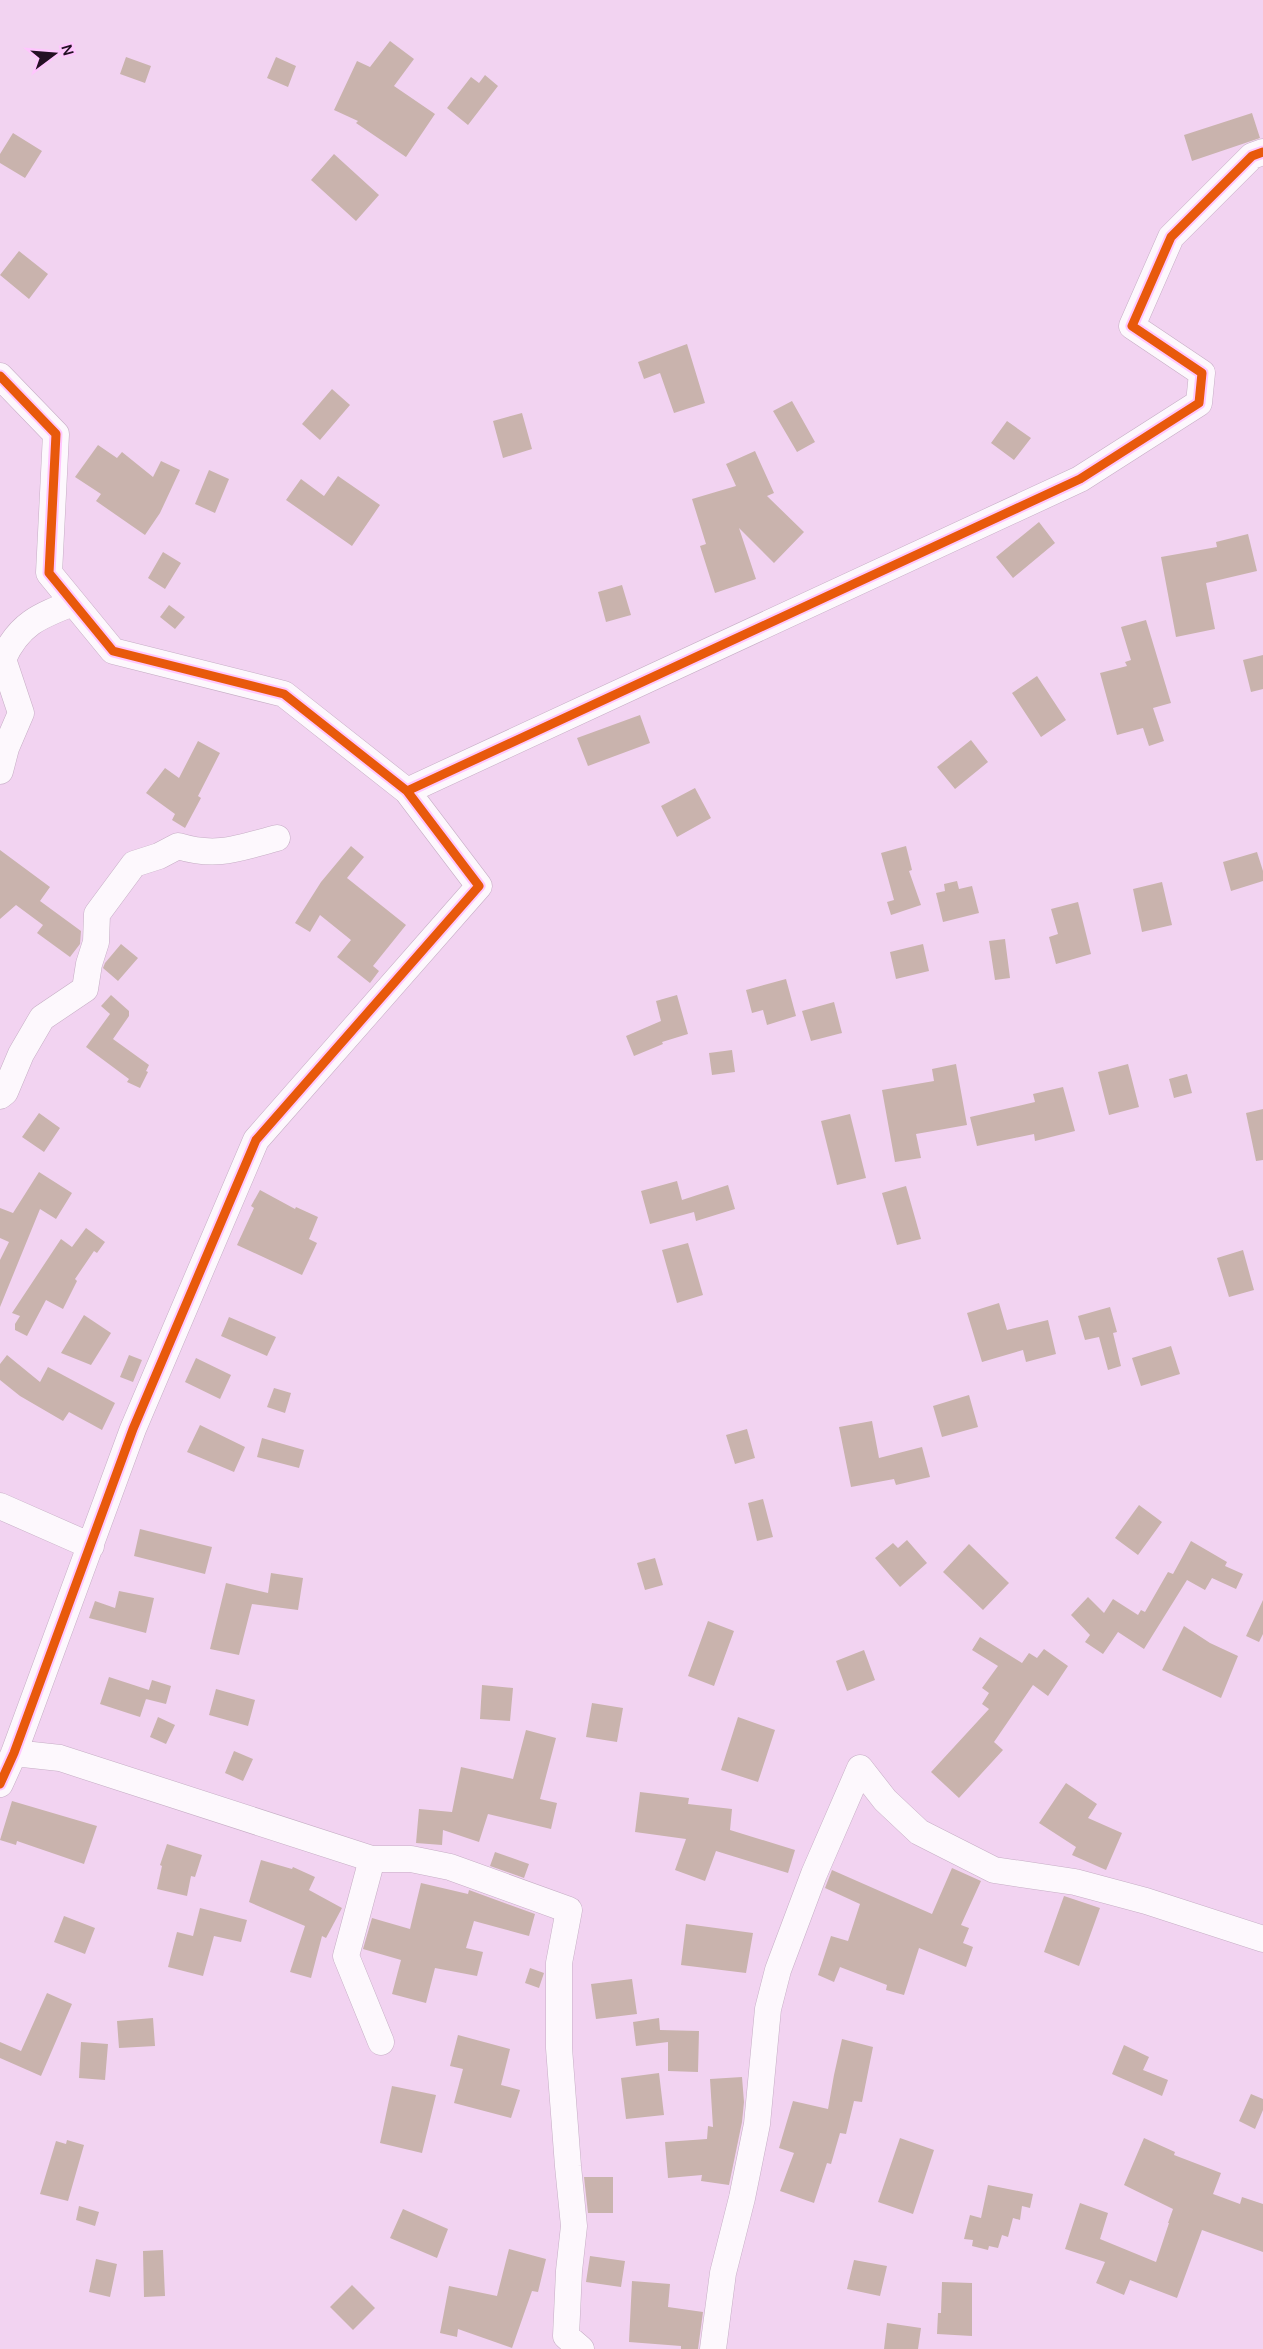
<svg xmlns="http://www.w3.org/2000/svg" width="1263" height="2349" viewBox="0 0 1263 2349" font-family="Karla,sans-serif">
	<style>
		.building { fill: #c9b3ad }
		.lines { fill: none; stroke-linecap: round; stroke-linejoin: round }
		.minor-casing { stroke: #c6aec5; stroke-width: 27 }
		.minor { stroke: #fdf8fd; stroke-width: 26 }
		.cycleway-casing { stroke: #ffc6fe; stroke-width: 13 }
		.cycleway { stroke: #e8590c; stroke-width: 9 }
	</style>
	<rect width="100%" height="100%" fill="#f2d3f1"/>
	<path class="building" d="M390 41 414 59 394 86 435 114 406 157 356 123 358 121 334 110 357 61 370 67Z
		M126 57 151 66 145 83 120 74Z
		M276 57 296 66 288 87 267 78Z
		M485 75 498 86 468 125 447 108 471 77 479 83Z
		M1252 113 1260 138 1192 161 1184 135Z
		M13 133 42 151 25 178 0 163V154Z
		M334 154 379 195 356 221 311 180Z
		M19 251 48 274 29 299 0 275Z
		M687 344 705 403 674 413 660 373 644 379 638 362Z
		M332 389 350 405 320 440 302 424Z
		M792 401 815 442 797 452 773 411Z
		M522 413 532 449 503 458 493 421Z
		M1007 421 1031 438 1014 460 991 443Z
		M98 445 117 458 122 452 153 477 161 461 180 470 160 513 145 535 96 501 101 494 75 477Z
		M755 451 774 493 767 496 804 532 774 563 739 528 756 579 715 593 700 546 706 544 692 499 736 486 726 464Z
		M209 470 229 479 215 513 195 504Z
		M338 476 380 505 352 546 286 500 301 479 324 496Z
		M1039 522 1055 543 1013 578 996 557Z
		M1248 534 1257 571 1206 583 1215 629 1176 637 1161 557 1217 547 1216 542Z
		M163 552 181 563 165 589 148 578Z
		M622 585 631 615 606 622 598 592Z
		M169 605 185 617 175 629 160 617Z
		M1146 620 1171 703 1153 708 1164 741 1149 746 1143 728 1117 735 1100 673 1127 666 1125 662 1131 660 1121 627Z
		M1263 655V689L1251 692 1243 660Z
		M1037 676 1066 720 1041 737 1012 693Z
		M640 715 650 743 588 766 577 738Z
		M971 740 988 762 955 789 937 767Z
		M198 741 220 753 198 796 201 798 185 828 172 820 175 814 146 793 165 768 179 778Z
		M695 788 711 818 677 837 661 806Z
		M351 846 364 857 347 878 406 925 373 966 379 971 370 983 337 957 351 940 320 915 310 932 295 923 321 882Z
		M906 846 912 870 909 871 921 905 891 915 887 902 894 900 881 853Z
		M0 850 50 887 40 901 81 931 80 944 70 957 37 933 43 925 16 905 0 919Z
		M1257 852 1263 871V881L1231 891 1223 862Z
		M957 881 959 889 972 886 979 913 943 922 936 893 945 891 944 884Z
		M1162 882 1172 925 1142 932 1133 889Z
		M1078 902 1091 954 1056 964 1049 937 1058 934 1051 909Z
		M1005 939 1010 978 995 980 989 941Z
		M121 944 138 958 118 981 103 968 105 963Z
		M923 944 929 971 896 979 890 952Z
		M786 979 796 1016 767 1025 763 1010 752 1013 746 990Z
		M111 995 129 1011V1016L113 1039 149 1065 146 1071 148 1072 140 1088 127 1082 129 1079 86 1047 110 1014 101 1006Z
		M677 995 688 1034 662 1042 663 1044 634 1056 626 1036 661 1021 656 1001Z
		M834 1002 842 1033 811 1041 802 1011Z
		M732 1050 735 1072 712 1075 709 1053Z
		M956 1064 967 1125 916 1134 921 1158 895 1162 882 1090 934 1081 932 1069Z
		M1128 1064 1139 1107 1109 1115 1098 1072Z
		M1187 1074 1192 1093 1174 1098 1169 1079Z
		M1063 1087 1075 1131 1035 1141 1034 1134 977 1146 970 1117 1035 1102 1033 1094Z
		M1263 1109V1160L1256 1161 1246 1113Z
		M39 1113 60 1128 44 1152 22 1137Z
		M850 1114 866 1178 837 1185 821 1121Z
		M39 1172 72 1193 56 1219 40 1209 0 1307V1260L9 1242 0 1238V1208L13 1213Z
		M677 1181 682 1200 728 1185 735 1209 696 1221 694 1212 650 1224 641 1191Z
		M906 1186 921 1239 897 1245 882 1193Z
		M260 1190 295 1209 296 1207 318 1217 309 1239 317 1243 302 1275 237 1245 254 1208 251 1206Z
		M86 1228 105 1242 97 1253 94 1251 75 1279 77 1281 63 1309 46 1300 27 1336 15 1330V1324L20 1316 12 1313 61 1239 72 1247Z
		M688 1243 703 1295 677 1303 662 1250Z
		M1243 1250 1254 1290 1229 1297 1217 1258Z
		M999 1303 1007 1330 1048 1320 1056 1354 1026 1362 1023 1350 982 1362 967 1313Z
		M1110 1307 1117 1332 1113 1333 1121 1366 1108 1370 1099 1337 1085 1340 1078 1316Z
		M84 1315 111 1333 91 1365 61 1353Z
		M229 1317 276 1337 267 1356 221 1336Z
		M1171 1346 1180 1374 1141 1386 1132 1358Z
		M7 1355 40 1382 48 1367 115 1403 102 1430 69 1412 63 1421 20 1396 0 1380V1364Z
		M129 1355 142 1360 133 1382 120 1377Z
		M196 1358 231 1375 220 1399 185 1382Z
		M274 1388 291 1393 285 1413 267 1407Z
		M969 1395 978 1427 942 1437 933 1406Z
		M872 1421 879 1458 922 1447 930 1477 896 1485 894 1479 851 1487 839 1427Z
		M200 1425 245 1447 234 1472 187 1452Z
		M747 1429 755 1458 735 1464 726 1435Z
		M262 1438 304 1450 299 1468 257 1457Z
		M763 1499 773 1537 757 1541 748 1503Z
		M1139 1505 1162 1522 1138 1555 1115 1538Z
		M140 1529 212 1547 205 1574 134 1556Z
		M907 1540 927 1563 900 1587 875 1558 893 1543 898 1548Z
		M1191 1541 1227 1562 1225 1566 1243 1574 1236 1589 1212 1578 1205 1590 1187 1580 1144 1649 1118 1632 1103 1654 1085 1642 1090 1635 1071 1615 1088 1597 1104 1613 1113 1599 1138 1615 1141 1610 1145 1612 1168 1572 1173 1574Z
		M969 1544 1009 1583 983 1610 943 1572Z
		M655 1558 663 1585 645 1590 637 1563Z
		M271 1573 303 1578 298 1610 252 1604 239 1655 210 1649 226 1583 268 1593Z
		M119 1591 154 1598 146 1633 89 1618 95 1601 115 1608Z
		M1263 1600V1634L1259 1642 1246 1636Z
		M708 1621 734 1631 714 1686 688 1676Z
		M1184 1626 1210 1643 1238 1656 1221 1698 1162 1670Z
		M980 1637 1022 1663 1029 1653 1037 1658 1044 1649 1068 1666 1048 1696 1033 1685 994 1742 1003 1750 959 1798 931 1772 989 1709 982 1704 989 1693 982 1688 998 1666 972 1650Z
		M864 1650 875 1680 847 1691 836 1661Z
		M109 1677 149 1690 140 1717 100 1704Z
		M152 1680 171 1686 166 1704 146 1699Z
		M482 1685 513 1688 510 1721 480 1719Z
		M216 1689 255 1700 248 1726 209 1715Z
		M592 1703 623 1708 617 1742 586 1737Z
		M158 1717 175 1725 166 1744 150 1737Z
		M738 1717 775 1730 758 1782 721 1770Z
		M526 1730 556 1738 540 1799 557 1803 551 1829 488 1814 479 1842 443 1830 442 1845 416 1843 419 1809 452 1812 461 1767 513 1779Z
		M234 1751 253 1759 243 1781 225 1773Z
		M1066 1783 1097 1804 1088 1818 1122 1833 1106 1870 1072 1855 1076 1847 1039 1823Z
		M640 1792 689 1798 688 1804 732 1809 730 1830 795 1850 788 1873 716 1851 705 1881 675 1870 686 1839 635 1832Z
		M12 1801 97 1826 84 1864 17 1841 16 1845 0 1840Z
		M167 1844 202 1855 195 1877 191 1876 187 1896 157 1889 162 1866 160 1865Z
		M495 1852 529 1864 524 1878 490 1866Z
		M261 1860 292 1869 293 1867 315 1877 309 1890 342 1908 326 1938 322 1936 311 1978 290 1972 305 1926 249 1902Z
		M952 1868 981 1881 961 1925 969 1928 963 1943 973 1947 966 1967 919 1948 904 1995 886 1990 887 1985 840 1967 834 1982 818 1975 831 1936 848 1941 860 1904 825 1888 832 1870 932 1914Z
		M421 1883 468 1894 469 1890 535 1914 529 1936 474 1921 466 1948 483 1952 477 1976 435 1968 426 2003 392 1994 401 1960 363 1949 372 1918 410 1929Z
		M1064 1896 1100 1908 1079 1966 1044 1952Z
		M200 1908 247 1920 241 1942 214 1936 203 1976 168 1967 177 1932 193 1936Z
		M64 1916 95 1928 85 1954 54 1942Z
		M686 1924 753 1933 746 1973 681 1965Z
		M530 1968 544 1973 539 1988 525 1983Z
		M632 1979 637 2014 596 2019 591 1984Z
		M47 1993 72 2004 41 2076 0 2058V2042L21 2051Z
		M153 2018 155 2046 119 2048 117 2021Z
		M659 2018 660 2030 699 2031 698 2072 668 2071V2042L636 2046 633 2022Z
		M458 2035 510 2049 501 2085 520 2090 511 2118 454 2103 463 2069 450 2066Z
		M842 2039 873 2047 862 2102 854 2101 846 2134 840 2133 831 2164 827 2163 814 2203 780 2191 794 2153 779 2148 793 2101 828 2109 834 2075Z
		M81 2042 108 2044 105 2080 79 2078Z
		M1124 2045 1149 2057 1143 2070 1168 2080 1162 2096 1112 2074Z
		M659 2073 664 2115 626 2119 621 2078Z
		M742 2077 744 2102 742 2122 729 2185 701 2181 702 2175 668 2178 665 2142 707 2139 708 2126 713 2127 710 2079Z
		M392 2086 436 2095 422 2153 380 2143Z
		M1251 2094 1263 2099V2110L1255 2129 1239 2121Z
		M900 2138 934 2150 913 2214 878 2202Z
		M1144 2138 1175 2152 1174 2155 1221 2173 1213 2194 1240 2204 1242 2197 1263 2204V2252L1202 2230 1177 2298 1130 2280 1124 2295 1096 2283 1105 2262 1065 2249 1080 2203 1108 2213 1100 2239 1156 2262 1169 2223H1168L1173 2209 1124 2185Z
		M67 2140 84 2145 68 2201 40 2194 56 2141 66 2144Z
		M584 2177H613V2213H588Z
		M988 2185 1033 2194 1030 2208 1022 2206 1020 2220 1013 2218 1008 2237 1002 2235 998 2248 989 2246 988 2250 972 2246 973 2240 964 2239 970 2215 981 2218Z
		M79 2206 99 2212 95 2226 76 2220Z
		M403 2209 448 2229 437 2258 390 2238Z
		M509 2249 546 2259 538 2292 532 2291 512 2348 458 2329 457 2337 440 2333 449 2286 497 2296Z
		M163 2250 165 2296 144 2297 143 2251Z
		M590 2256 625 2261 621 2287 586 2282Z
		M96 2259 117 2264 110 2297 89 2292Z
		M854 2260 887 2266 880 2296 847 2289Z
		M632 2281 670 2284 668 2307 703 2312 698 2349H681V2346L629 2342Z
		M942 2282 972 2283V2336L937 2334 938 2313H941Z
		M352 2285 375 2308 353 2330 330 2307Z
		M887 2323 921 2328 918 2349H884Z"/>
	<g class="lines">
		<g class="minor-casing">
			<path id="minor" d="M0 376 56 434 49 573 113 651 284 694 407 791 1080 479 1199 403 1202 373 1132 326 1171 237 1252 156 1263 152
				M0 771 6 748 21 713 3 659C19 624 39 616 73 603
				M0 1096 5 1092 21 1054 42 1018 85 989 89 964 96 942 97 914 134 864 159 856 178 846C217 858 239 848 277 838
				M0 1506 91 1546
				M14 1753 60 1758 372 1859H411L450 1867 569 1910 559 1963V2048L568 2166 574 2226 569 2271 566 2336 581 2349
				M0 1784 14 1753 133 1429 256 1140 479 886 407 791
				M372 1859 346 1956 381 2042
				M713 2349 723 2273 742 2198 757 2124 768 2009 778 1970 814 1874 860 1768 885 1800 919 1832 994 1870 1075 1882 1146 1901 1263 1939"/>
		</g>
		<use href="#minor" class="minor"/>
		<g class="cycleway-casing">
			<path id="cycleway" d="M0 376 56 434 49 573 113 651 284 694 407 791 1080 479 1199 403 1202 373 1132 326 1171 237 1252 156 1263 152
				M0 1784 14 1753 133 1429 256 1140 479 886 407 791"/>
		</g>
		<use href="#cycleway" class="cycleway"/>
	</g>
	<g transform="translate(54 54) rotate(74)" stroke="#ffc6fe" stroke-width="4.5" paint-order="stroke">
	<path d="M0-4.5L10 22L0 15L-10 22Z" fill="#241024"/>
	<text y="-9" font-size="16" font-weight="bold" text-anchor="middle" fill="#241024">N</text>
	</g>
</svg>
